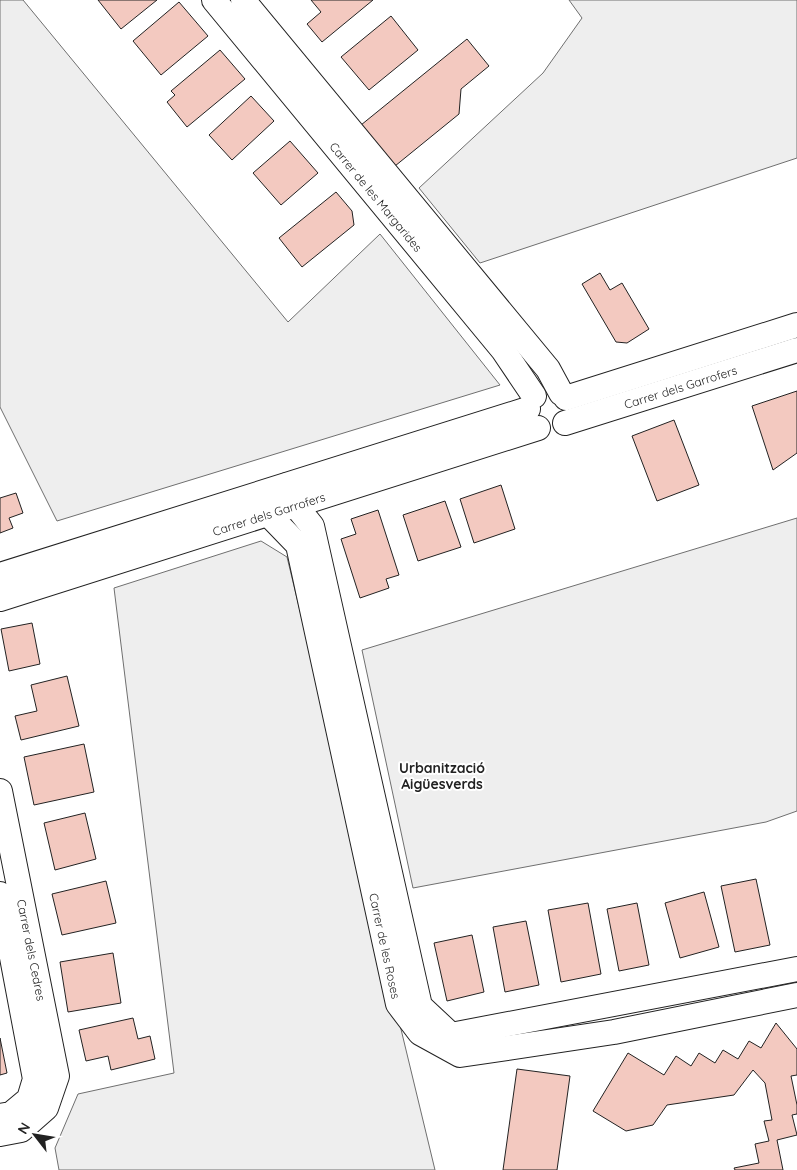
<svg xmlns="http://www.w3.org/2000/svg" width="797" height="1170" viewBox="0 0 797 1170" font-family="Quicksand,sans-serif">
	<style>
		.green { fill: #eee; stroke: #6f6f6f }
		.building { fill: #f3c9c0; stroke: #222 }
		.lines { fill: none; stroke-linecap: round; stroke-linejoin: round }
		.minor-casing { stroke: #222; stroke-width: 26 }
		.minor { stroke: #fff; stroke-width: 24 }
		.labels { text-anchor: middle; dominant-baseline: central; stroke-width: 4; stroke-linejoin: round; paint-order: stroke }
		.street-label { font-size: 12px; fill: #222; stroke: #fff }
		.neighbourhood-label { font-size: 14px; font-weight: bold; fill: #222; stroke: #fff }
	</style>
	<rect width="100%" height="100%" fill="#fff"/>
	<path class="green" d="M0 0H23L288 322 380 234 500 385 57 521 0 407Z
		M569 0H797V158L480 263 419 188 543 73 582 18Z
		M797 518V811L766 822 413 888 362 650Z
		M261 541 287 557 435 1170H59L55 1148 78 1094 174 1073 114 588Z"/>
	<path class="building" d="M98 0H157L121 29Z
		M311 0H373L322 42 307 24 321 12Z
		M179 2 208 36 161 75 133 41Z
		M391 16 418 50 369 90 341 57Z
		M467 39 489 66 461 89 459 114 395 166 361 125Z
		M220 50 245 79 187 127 167 102 175 95 171 91Z
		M251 96 274 121 232 160 209 135Z
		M290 141 318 173 281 205 253 173Z
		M336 192 352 211 354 225 302 267 279 238Z
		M600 273 610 290 622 283 649 329 627 343 616 342 582 284Z
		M797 391V453L773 470 752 406Z
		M674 420 699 485 657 501 632 436Z
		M501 485 515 529 474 543 460 499Z
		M16 493 23 513 9 518 13 528 0 533V498Z
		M445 501 461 547 418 561 403 515Z
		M378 510 399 575 386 579 389 588 360 598 341 539 356 534 351 519Z
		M32 623 40 664 9 671 1 629Z
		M67 676 79 726 21 740 15 716 37 711 31 685Z
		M84 744 94 792 34 805 24 757Z
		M85 813 96 859 55 870 44 823Z
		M756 879 770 945 735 952 721 886Z
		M106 881 116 923 62 935 52 894Z
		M704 892 719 947 680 958 665 903Z
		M588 903 601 974 561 982 548 910Z
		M637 903 649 965 619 971 607 909Z
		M526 921 539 985 505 992 493 927Z
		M472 935 484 992 447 1001 434 943Z
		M113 953 121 1003 68 1012 60 962Z
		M133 1018 138 1039 150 1036 155 1059 111 1070 108 1056 86 1061 79 1030Z
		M776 1023 797 1049V1075L791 1076 797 1105V1114L792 1115 797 1135 777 1140 783 1170H735L734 1168 759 1163 755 1144 769 1141 764 1121 772 1120 765 1083 753 1070 734 1095 667 1105 653 1125 626 1131 593 1111 628 1053 664 1075 676 1056 691 1066 699 1053 715 1063 723 1050 738 1059 749 1041 761 1048Z
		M0 1038 7 1073 0 1075Z
		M517 1069 570 1076 557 1170H503Z"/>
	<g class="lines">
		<g class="minor-casing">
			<g id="minor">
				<path id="s1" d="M214 0 503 350 534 396"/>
				<path d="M243 0 548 369 561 393"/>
				<path d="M566 398 797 325"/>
				<path id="s2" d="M565 423 797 350"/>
				<path d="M287 485 296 506 312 526 420 1006 451 1035 797 969"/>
				<path id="s3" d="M269 515 298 545 398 1004 420 1033 460 1055 614 1032 797 995"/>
				<path d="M0 575 528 409"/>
				<path id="s4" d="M0 599 538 428"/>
				<path id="s5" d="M0 791 57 1076 46 1108 21 1130 0 1134"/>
				<path d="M0 894 35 1079 29 1099 11 1114 0 1116"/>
			</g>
		</g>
		<use href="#minor" class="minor"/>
	</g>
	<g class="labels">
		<g class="street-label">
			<text stroke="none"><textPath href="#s1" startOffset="255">Carrer de les Margarides</textPath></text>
			<text stroke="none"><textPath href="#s2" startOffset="121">Carrer dels Garrofers</textPath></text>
			<text stroke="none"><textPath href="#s4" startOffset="282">Carrer dels Garrofers</textPath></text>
			<text stroke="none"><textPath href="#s3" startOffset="452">Carrer de les Roses</textPath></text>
			<text stroke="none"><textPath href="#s5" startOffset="162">Carrer dels Cedres</textPath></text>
		</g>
		<g class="neighbourhood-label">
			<text x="442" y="768">Urbanització<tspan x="442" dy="16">Aigüesverds</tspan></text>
		</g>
	</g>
	<g transform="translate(35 1135) rotate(301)" stroke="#ffffff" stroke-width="4" paint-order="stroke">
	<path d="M0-4L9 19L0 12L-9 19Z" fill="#222222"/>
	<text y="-8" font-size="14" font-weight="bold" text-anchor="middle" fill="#222222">N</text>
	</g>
</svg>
